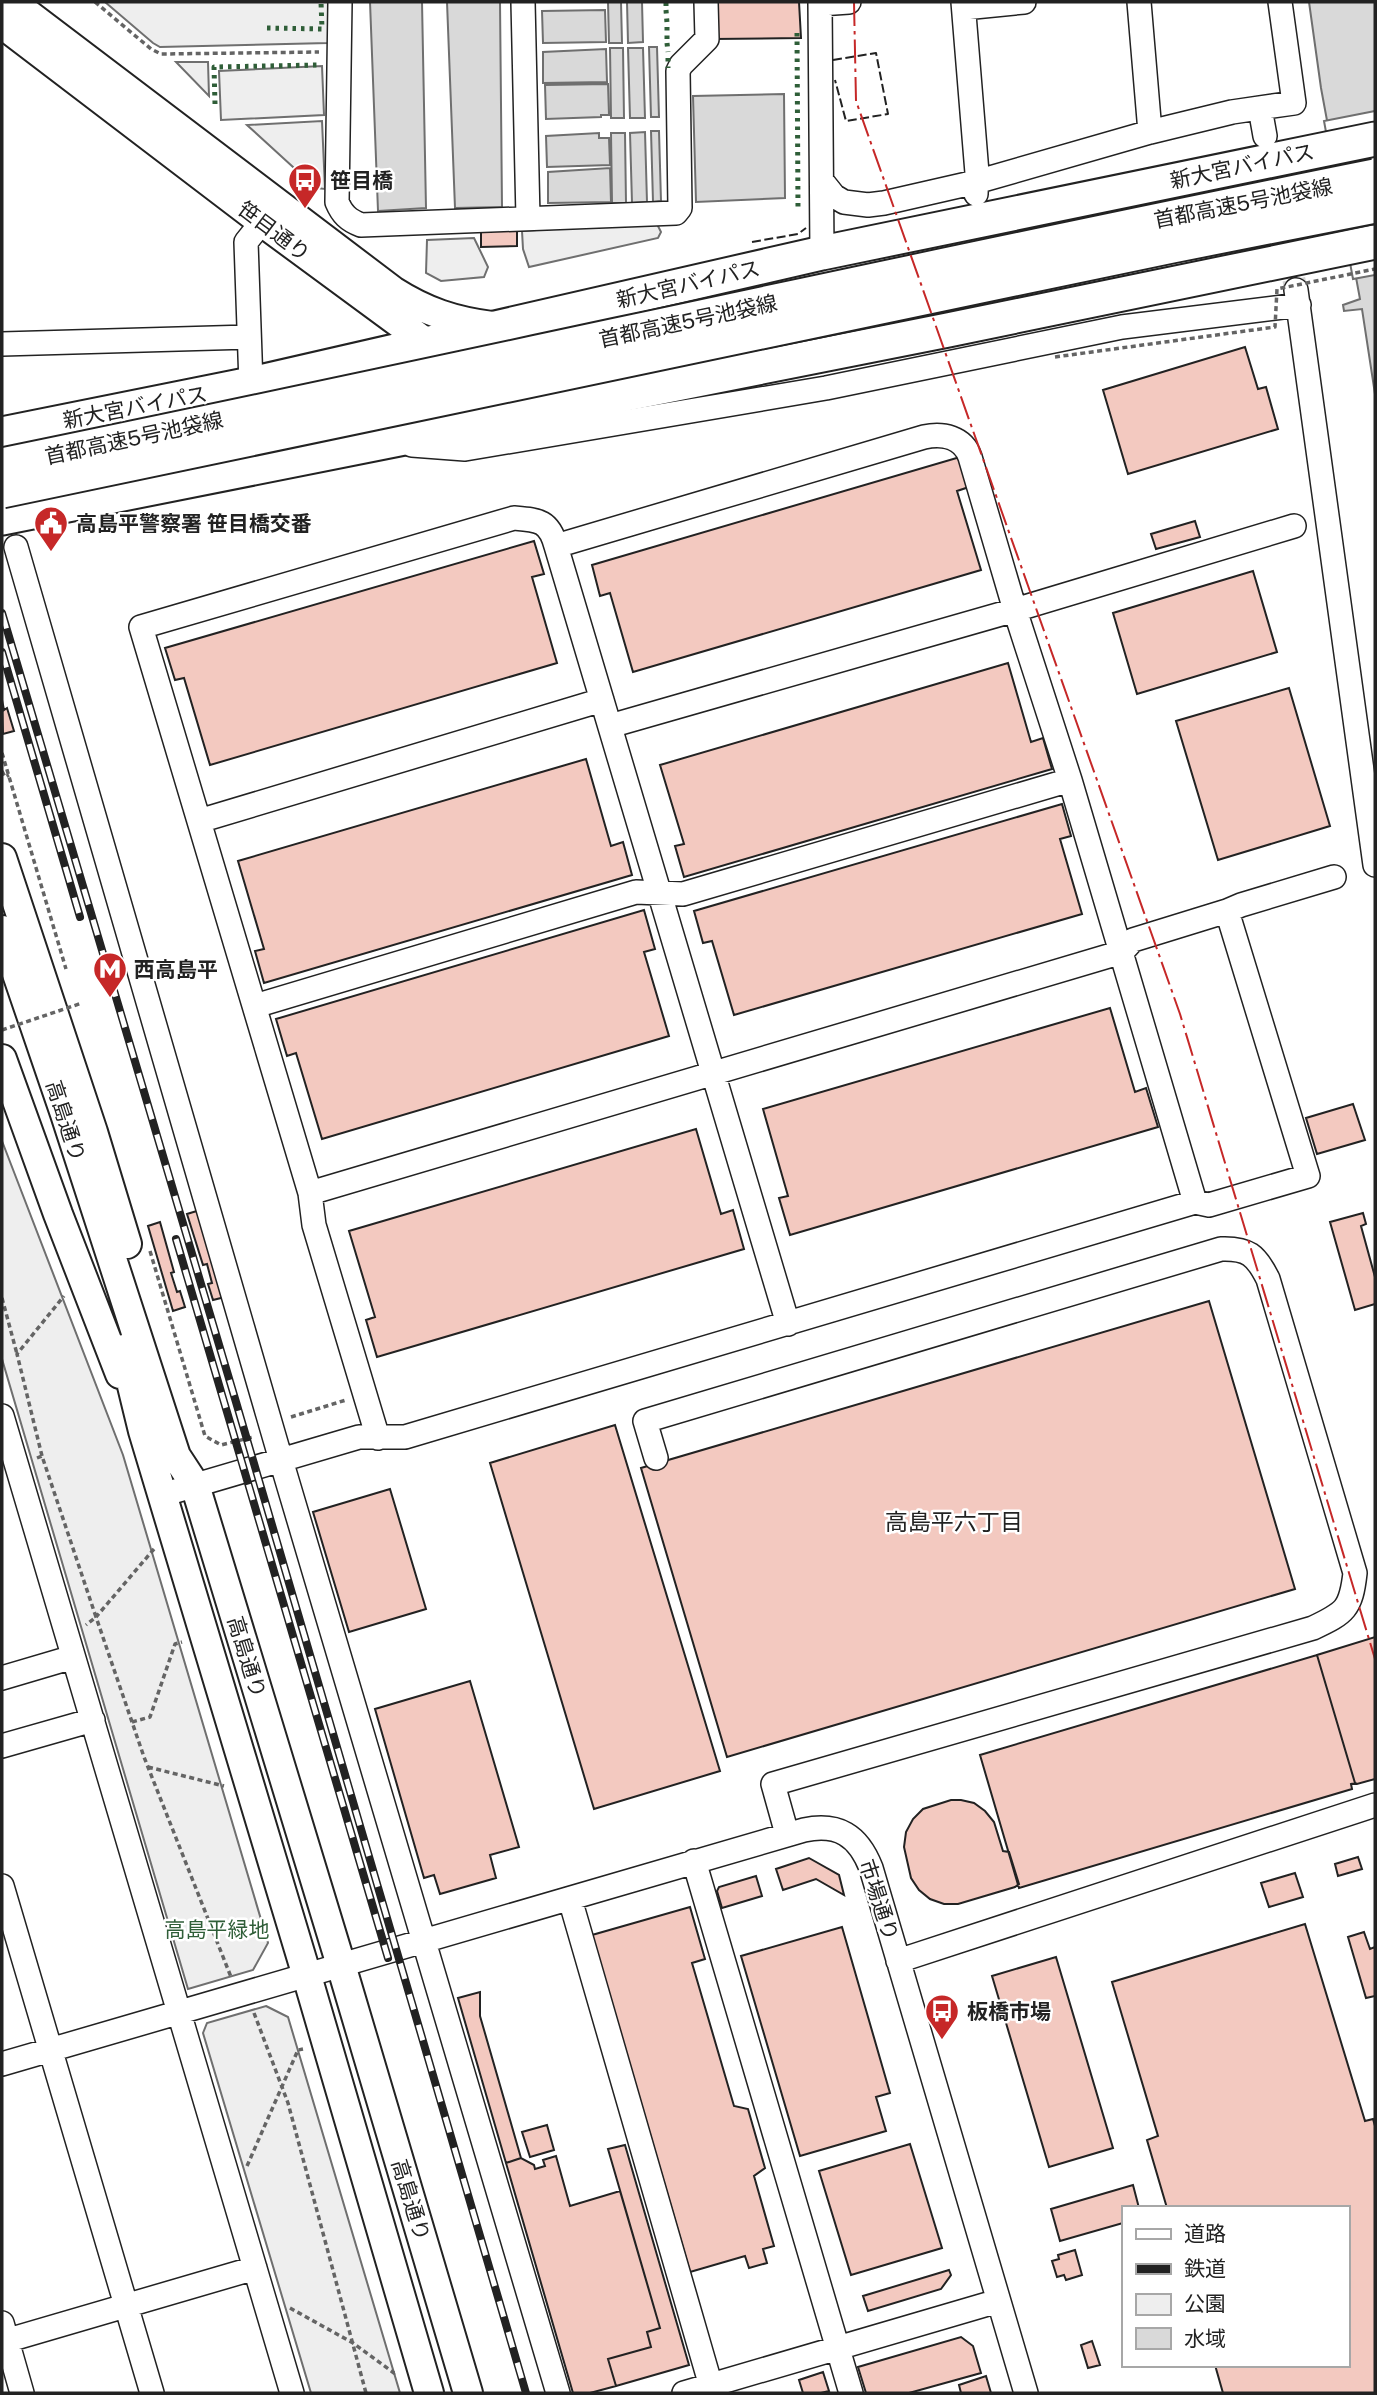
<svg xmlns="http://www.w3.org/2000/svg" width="1377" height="2395" viewBox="0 0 1377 2395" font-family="'Public Sans','Noto Sans JP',sans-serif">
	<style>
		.green { fill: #eee; stroke: #6f6f6f; stroke-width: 2 }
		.water { fill: #d9d9d9; stroke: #6f6f6f; stroke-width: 2 }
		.pier { fill: #fff; stroke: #6f6f6f; stroke-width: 2 }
		.building { fill: #f3c9c0; stroke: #222; stroke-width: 2 }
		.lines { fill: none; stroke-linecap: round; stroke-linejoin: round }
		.minor-tunnel { stroke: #d3d3d3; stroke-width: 23; stroke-dasharray: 23 11; stroke-linecap: butt }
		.minor-casing { stroke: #222; stroke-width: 26 }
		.major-casing { stroke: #222; stroke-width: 32 }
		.highway-casing { stroke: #222; stroke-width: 37 }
		.path { stroke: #646464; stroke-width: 3.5; stroke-dasharray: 5 3.5; stroke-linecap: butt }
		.minor { stroke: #fff; stroke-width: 23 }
		.major { stroke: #fff; stroke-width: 28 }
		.highway { stroke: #fff; stroke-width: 33 }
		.rail-casing { stroke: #222; stroke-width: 8 }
		.rail { stroke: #fff; stroke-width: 5; stroke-dasharray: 16; stroke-linecap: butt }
		.highway-bridge-casing { stroke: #222; stroke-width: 37; stroke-linecap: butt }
		.path-bridge { stroke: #646464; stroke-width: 3.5; stroke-dasharray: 5 3.5; stroke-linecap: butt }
		.highway-bridge { stroke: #fff; stroke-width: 33 }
		.hedge { stroke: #2f5e38; stroke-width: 5; stroke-dasharray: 3.5 5; stroke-linecap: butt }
		.fence { stroke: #222; stroke-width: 2; stroke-dasharray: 9 3.5; stroke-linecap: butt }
		.power { stroke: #c62828; stroke-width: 2; stroke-dasharray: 24 5 3.5 5; stroke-linecap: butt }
		.labels { text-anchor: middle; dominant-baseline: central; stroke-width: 5; stroke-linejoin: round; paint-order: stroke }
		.street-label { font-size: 21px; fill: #222; stroke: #fff }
		.poi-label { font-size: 21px; font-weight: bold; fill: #222; stroke: #fff; text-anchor: start }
		.park-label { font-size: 21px; fill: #2f5e38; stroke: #fff }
		.neighbourhood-label { font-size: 23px; fill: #222; stroke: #fff }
	</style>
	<rect width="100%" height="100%" fill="#fff"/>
	<path class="green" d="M105 2H331L328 43 160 47 153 43Z
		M176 62H208L209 96Z
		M322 66 324 115 221 120 219 71Z
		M322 121 325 189 316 188 247 125Z
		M656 222 661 232 658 238 529 267 523 249 522 231Z
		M474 238 488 267 484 277 441 281 426 273 427 240Z
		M2 1141 123 1455 268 1943 253 1970 188 1989 2 1359Z
		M266 2006 288 2017 400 2393H311L203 2033 207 2023Z"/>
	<path class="water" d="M370 2H422L426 208 378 211Z
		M447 2H500L502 207 455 208Z
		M608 2H621L622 43H609Z
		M627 2H642L643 42 628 43Z
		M1309 2H1375V394L1362 309 1344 311 1343 305 1360 299 1321 88Z
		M605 10 606 42 543 43 542 11Z
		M649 47H657L659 117H651Z
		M610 48H623L624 118H611Z
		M628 48H643L645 118H630Z
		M606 49 607 82 543 83V52Z
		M608 84 609 115H601V117L546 119 545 85Z
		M784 94 785 198 696 202 693 96Z
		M651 131H659L661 201 653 202Z
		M645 132 647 202 632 203 630 133Z
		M599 133V138H609L610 165 547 167 546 136Z
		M611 133H625L626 203H612Z
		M610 168 611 202 548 203V172Z"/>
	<path class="pier" d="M1375 111V275L1353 279 1324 121Z"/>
	<path class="building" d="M712 2H799L801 38 713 39Z
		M517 229V246L481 247V230Z
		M1245 347 1258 389 1266 387 1278 429 1128 474 1103 390Z
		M960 457 969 487 957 491 981 570 633 672 610 593 600 596 592 565Z
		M1195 521 1200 537 1156 549 1151 534Z
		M534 541 544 574 532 577 557 663 210 765 184 678 175 680 165 648Z
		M1253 571 1277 652 1137 694 1113 613Z
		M1008 663 1031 742 1043 738 1052 769 684 877 675 846 684 844 660 765Z
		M1289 688 1330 826 1218 860 1176 721Z
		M2 700 4 710 7 708 14 731 3 734Z
		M586 759 611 846 623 842 632 875 264 983 255 951 264 949 238 861Z
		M1062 804 1071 836 1060 839 1082 914 734 1015 712 941 703 943 694 911Z
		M644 910 655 949 644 952 669 1036 322 1139 296 1053 287 1056 276 1019Z
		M1110 1008 1135 1092 1146 1088 1158 1127 790 1235 779 1198 788 1196 763 1109Z
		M1353 1104 1365 1140 1317 1154 1306 1118Z
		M696 1129 721 1214 733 1210 744 1249 377 1357 366 1320 375 1317 349 1231Z
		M200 1210 225 1297 213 1300 208 1284 212 1283 207 1264 203 1265 187 1214Z
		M1363 1213 1366 1224 1361 1226 1375 1277V1304L1355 1310 1330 1222Z
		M160 1222 174 1272 171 1273 177 1292 180 1291 185 1307 173 1311 148 1226Z
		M1209 1301 1295 1589 727 1757 641 1468Z
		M615 1425 720 1771 594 1809 490 1463Z
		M390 1489 426 1609 349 1632 313 1512Z
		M1375 1637V1779L1357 1784 1355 1783 1317 1655Z
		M1317 1655 1355 1783 1351 1784 1352 1789 1019 1888 980 1755Z
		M470 1681 519 1847 490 1855 496 1878 440 1894 434 1875 424 1878 375 1709Z
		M951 1800H961L974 1803 985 1811 994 1822 1003 1851 1009 1852 1019 1884 1015 1887 958 1904H944L930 1899 919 1890 911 1878 904 1847 906 1832 913 1819 923 1809Z
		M1358 1857 1362 1869 1338 1876 1335 1864Z
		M809 1858 839 1875 844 1895 816 1879 783 1890 776 1869Z
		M1295 1873 1303 1897 1269 1907 1261 1883Z
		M756 1876 762 1896 722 1908 717 1891 719 1887Z
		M690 1907 705 1959 692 1963 734 2106 748 2109 765 2168 754 2176 774 2246 763 2249 767 2263 749 2268 745 2256 690 2272 592 1935Z
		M1305 1924 1365 2121 1373 2119 1375 2126V2393H1223L1215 2365H1347V2208H1167L1147 2140 1158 2136 1112 1982Z
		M842 1927 890 2093 876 2097 886 2131 800 2156 741 1956Z
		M1364 1932 1370 1949 1375 1947V1996L1366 1998 1348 1937Z
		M1056 1957 1113 2148 1049 2167 992 1976Z
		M480 1992V2016L521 2158 506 2163 458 1998Z
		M547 2125 554 2150 530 2157 522 2132Z
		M910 2144 942 2248 851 2275 819 2171Z
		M625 2145 689 2365 616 2386 608 2359 651 2347 647 2332 660 2328 608 2149Z
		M556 2156 570 2206 620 2191 660 2328 647 2332 651 2347 608 2359 616 2386 590 2393H573L506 2163 521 2158 534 2165 535 2169 545 2166 543 2160Z
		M1133 2185 1139 2208H1123V2223L1060 2241 1051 2209Z
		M1075 2250 1082 2275 1066 2280 1064 2275 1057 2277 1052 2261 1059 2259 1058 2255Z
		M949 2270 951 2275 941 2289 868 2311 863 2296Z
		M961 2337 973 2346 981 2373 909 2393H866L858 2367Z
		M1092 2341 1100 2365 1088 2368 1081 2345Z
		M823 2372 829 2391 821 2393H803L799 2380Z
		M986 2376 991 2393H961L959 2385Z"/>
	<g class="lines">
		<path class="minor-tunnel" d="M1267 146 1296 290
			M977 206 993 342"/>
		<g class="minor-casing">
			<path id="minor" d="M340 2 337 202C342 214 348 220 361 225L676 213 680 208 678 71 681 65 707 39 706 2
				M523 2 528 218
				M820 2 822 253
				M963 2 977 173 976 194
				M1139 2 1150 132
				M820 4 849 2
				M964 8 1024 2
				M1260 108 1265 136
				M822 181 834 196 844 202 868 205 884 203 976 182 1150 132 1232 112 1294 103 1280 2
				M1296 290 1375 865
				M2 344 249 337
				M251 384 246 242 262 222
				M412 445 465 449 826 388 1122 327 1299 305
				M556 546 788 1324
				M16 547 281 1460 558 2393
				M610 726 1015 610 1294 526
				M199 821 602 700
				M1227 911 1241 905 1334 877
				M255 1006 636 892 683 894 1070 780
				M2 1416 292 2393
				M378 1438 314 1225 310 1193 141 627 514 518C538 520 549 520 556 546L924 437C943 433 963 437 970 457L1015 610 1070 780 1195 1202
				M656 1458 645 1421 1221 1249C1248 1248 1256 1255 1268 1279L1355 1573C1351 1609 1345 1613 1313 1628L773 1784 787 1834
				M162 1495 359 1437H405L1195 1202 1209 1205 1308 1176 1227 911 1133 940 1122 952 310 1193
				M2 1678 73 1657
				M2 1746 93 1720
				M694 1861 851 2393
				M2 1886 152 2393
				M570 1899 713 2393
				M898 1961 1375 1805
				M2 2064 804 1830C838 1823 858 1835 871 1868L1026 2393
				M2 2323 22 2393
				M2 2342 255 2268
				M684 2393 998 2301"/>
		</g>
		<g class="major-casing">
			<path id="major" d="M12 2 393 291C426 312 454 321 492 326
				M2 24 262 222 440 353
				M2 858 93 1132 127 1244
				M2 930 65 1114 176 1456 195 1485 341 1965 468 2393
				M2 1059 58 1214 120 1374
				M123 1349 143 1431 307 1976 429 2393"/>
		</g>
		<g class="highway-casing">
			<path id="highway" d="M2 434 251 384 822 253 1375 139
				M2 518 948 330 1375 242"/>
		</g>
		<path class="path" d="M95 2 151 49 161 54 319 52
			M2 753 66 969
			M2 771 5 777 9 775
			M150 1251 205 1436 221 1445 253 1437
			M2 1298 17 1354
			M291 1417 346 1400
			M42 1456 17 1354 64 1296
			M37 1458 42 1456 96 1617 86 1625
			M154 1549 96 1617 144 1757 231 1977
			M132 1722 150 1717 175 1644 182 1642
			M148 1767 224 1786
			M254 2013 288 2103 366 2393
			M247 2166 298 2050 303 2049
			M290 2308 353 2343 394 2373 398 2372"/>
		<use href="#minor" class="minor"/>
		<use href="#major" class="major"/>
		<use href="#highway" class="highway"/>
		<g class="rail-casing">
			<path id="rail" d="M2 613 236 1402 526 2393
				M2 652 80 917
				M176 1239 388 1958"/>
		</g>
		<use href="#rail" class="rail"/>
		<g class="highway-bridge-casing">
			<path id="highway-bridge" d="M2 465C460 371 916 268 1375 176
				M2 491 1172 246 1375 206"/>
		</g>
		<path class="path-bridge" d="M1055 357 1275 327 1277 289 1375 269
			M2 1030 82 1003"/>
		<use href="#highway-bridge" class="highway-bridge"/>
		<path class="hedge" d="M666 6V2
			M666 10 667 23
			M267 28 322 29 321 2
			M797 33 798 209
			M667 39V26
			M667 43 668 52
			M668 58V68
			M215 104 214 67 318 65"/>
		<path class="fence" d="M833 60 876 53 888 114 846 121 835 80
			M752 242 798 234 806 228"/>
		<path class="power" d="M854 2 856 101 1180 1014 1375 1659"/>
	</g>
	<defs>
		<g id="bus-pin" transform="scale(1.75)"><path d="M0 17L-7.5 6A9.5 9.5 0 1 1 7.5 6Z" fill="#c62828" stroke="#fff"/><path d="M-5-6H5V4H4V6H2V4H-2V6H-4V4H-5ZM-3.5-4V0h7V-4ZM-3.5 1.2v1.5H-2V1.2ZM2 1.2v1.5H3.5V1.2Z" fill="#fff"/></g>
		<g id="civic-pin" transform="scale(1.75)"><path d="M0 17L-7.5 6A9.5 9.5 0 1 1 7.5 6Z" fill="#c62828" stroke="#fff"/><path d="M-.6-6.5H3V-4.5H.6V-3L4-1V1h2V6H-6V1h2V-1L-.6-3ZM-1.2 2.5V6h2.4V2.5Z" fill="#fff"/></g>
		<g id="metro-pin" transform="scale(1.75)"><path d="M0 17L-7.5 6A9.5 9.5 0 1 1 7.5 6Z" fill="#c62828" stroke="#fff"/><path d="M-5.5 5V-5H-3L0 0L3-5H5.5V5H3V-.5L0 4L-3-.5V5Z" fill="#fff"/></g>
	</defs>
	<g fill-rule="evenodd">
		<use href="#bus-pin" x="305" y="180"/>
		<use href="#civic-pin" x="51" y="523"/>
		<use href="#metro-pin" x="110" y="969"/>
		<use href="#bus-pin" x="942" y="2011"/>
	</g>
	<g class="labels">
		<g class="street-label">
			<text transform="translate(1242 166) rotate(-12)">新大宮バイパス</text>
			<text transform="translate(1243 203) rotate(-11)">首都高速5号池袋線</text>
			<text transform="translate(274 231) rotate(37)">笹目通り</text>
			<text transform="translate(688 284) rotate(-13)">新大宮バイパス</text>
			<text transform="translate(688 321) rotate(-12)">首都高速5号池袋線</text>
			<text transform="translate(135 407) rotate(-11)">新大宮バイパス</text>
			<text transform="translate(134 438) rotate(-12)">首都高速5号池袋線</text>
			<text transform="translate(66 1121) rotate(72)">高島通り</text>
			<text transform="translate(247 1657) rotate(73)">高島通り</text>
			<text transform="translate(879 1900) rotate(72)">市場通り</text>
			<text transform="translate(411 2200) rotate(73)">高島通り</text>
		</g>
		<g class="poi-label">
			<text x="330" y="180">笹目橋</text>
			<text x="76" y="523">高島平警察署 笹目橋交番</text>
			<text x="134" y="969">西高島平</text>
			<text x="967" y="2011">板橋市場</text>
		</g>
		<g class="park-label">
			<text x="217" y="1929">高島平緑地</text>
		</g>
		<g class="neighbourhood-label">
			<text x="954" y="1521">高島平六丁目</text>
		</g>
	</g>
	<rect width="1377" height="2395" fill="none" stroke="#222222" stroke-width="7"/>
	<rect x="1122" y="2206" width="228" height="161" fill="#ffffff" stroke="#a7a7a7" stroke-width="2"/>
	<rect x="1136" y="2229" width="35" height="10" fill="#ffffff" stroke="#a7a7a7" stroke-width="2"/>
	<text x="1184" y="2241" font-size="21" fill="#222222">道路</text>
	<rect x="1136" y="2264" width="35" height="10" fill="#222222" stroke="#a7a7a7" stroke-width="2"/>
	<text x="1184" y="2276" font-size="21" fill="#222222">鉄道</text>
	<rect x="1136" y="2294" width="35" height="21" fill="#eeeeee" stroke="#a7a7a7" stroke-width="2"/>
	<text x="1184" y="2311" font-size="21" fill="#222222">公園</text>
	<rect x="1136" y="2328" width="35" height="21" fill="#d9d9d9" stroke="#a7a7a7" stroke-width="2"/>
	<text x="1184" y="2346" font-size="21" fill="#222222">水域</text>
</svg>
